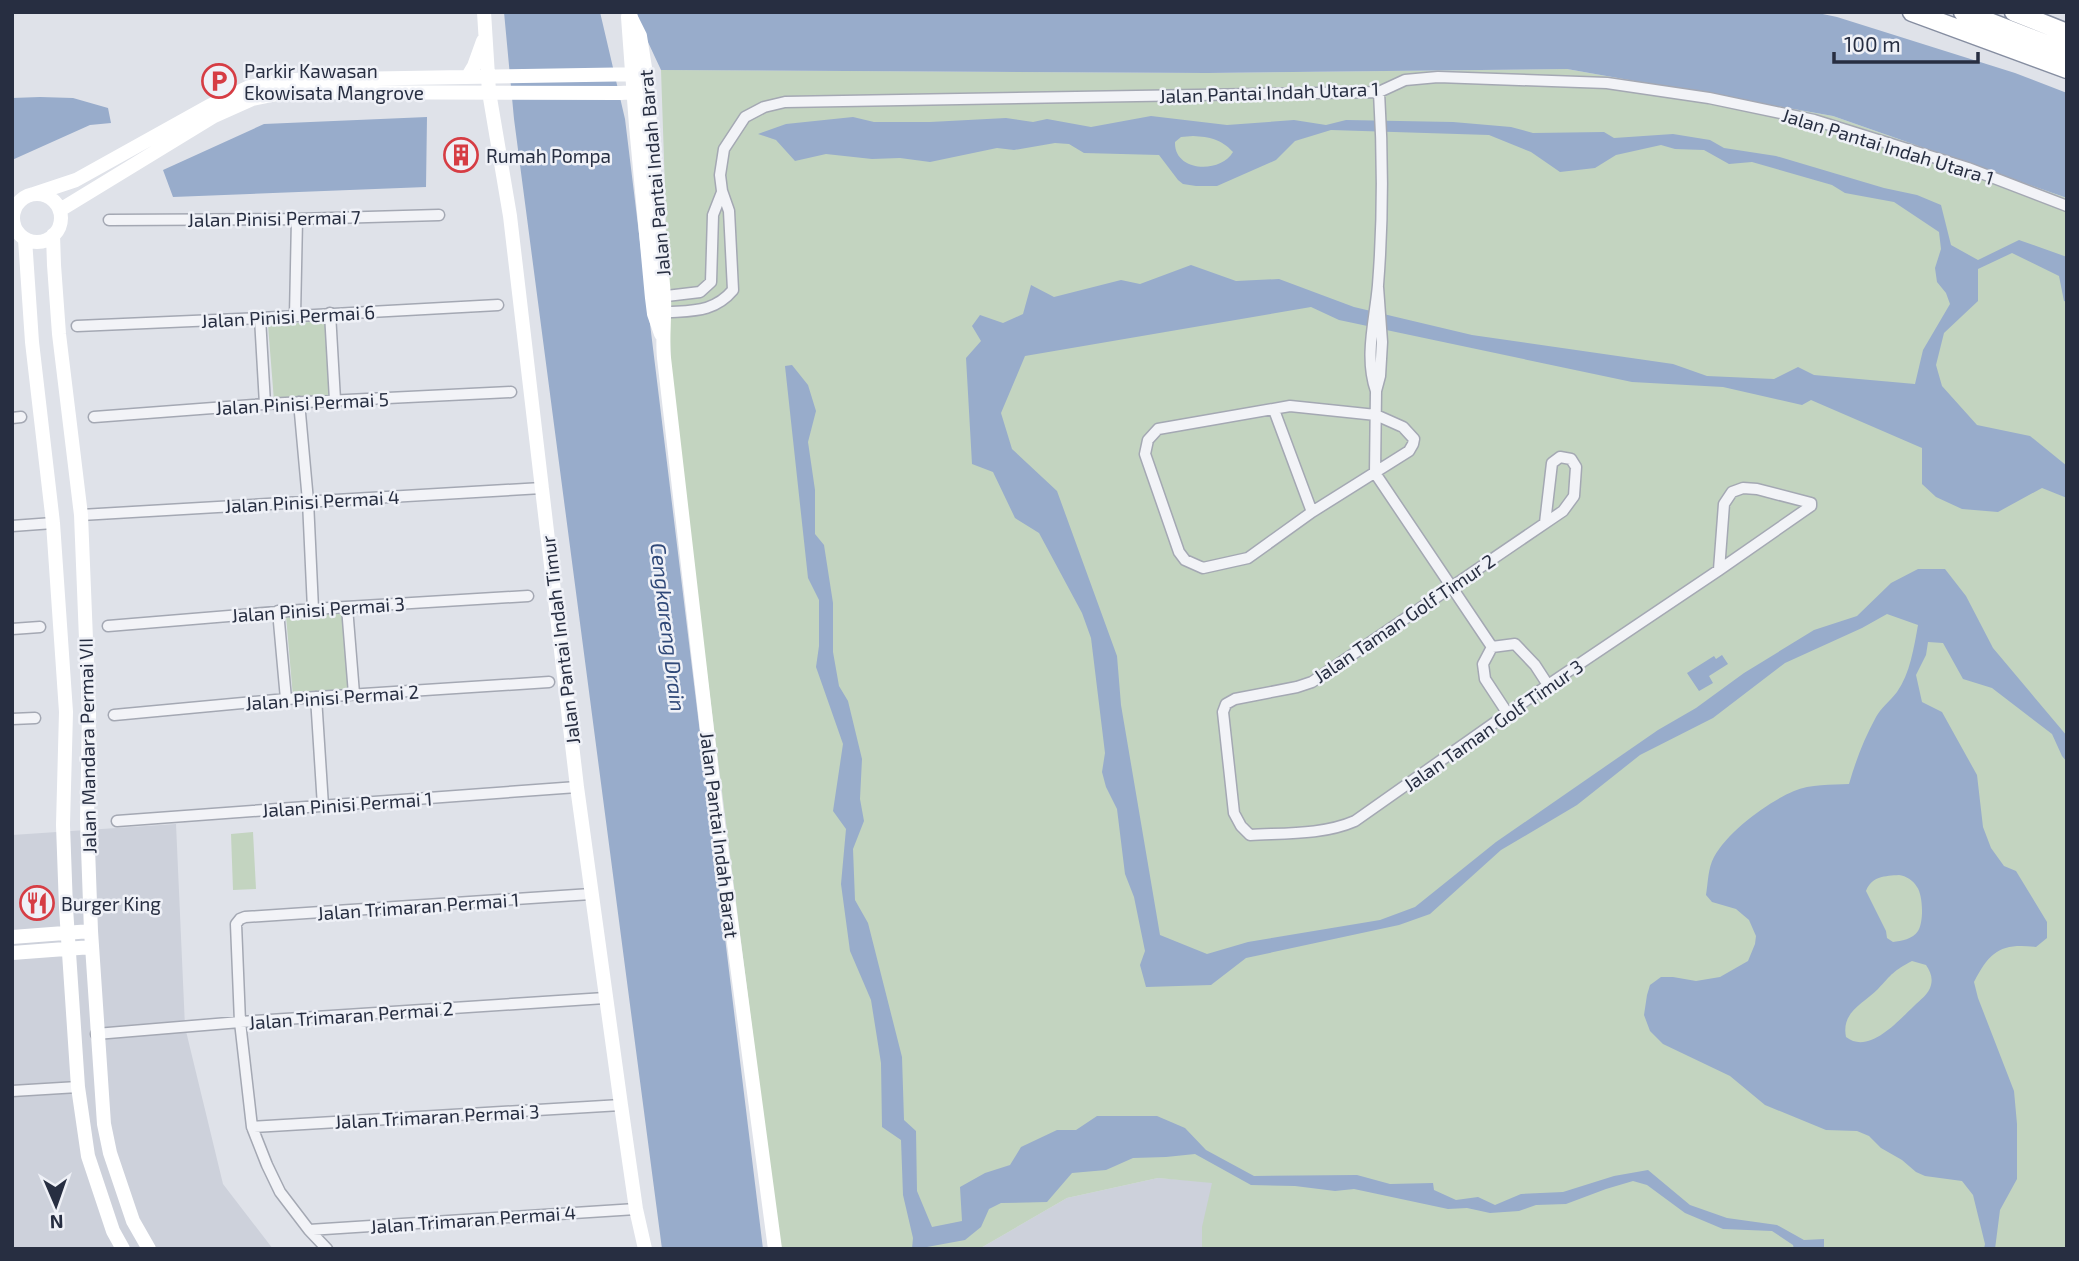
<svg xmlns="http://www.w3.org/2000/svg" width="2079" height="1261" viewBox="0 0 2079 1261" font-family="'Exo 2',sans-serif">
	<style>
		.built { fill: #cdd1db }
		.green { fill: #c3d4c0 }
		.water { fill: #98accb; fill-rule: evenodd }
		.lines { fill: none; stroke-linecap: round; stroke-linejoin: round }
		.street-casing { stroke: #a4a8b3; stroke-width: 13 }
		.highway-casing { stroke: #868ea1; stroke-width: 21 }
		.street { stroke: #f2f3f7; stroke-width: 10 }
		.secondary { stroke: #fff; stroke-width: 14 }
		.highway { stroke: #fff; stroke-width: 18 }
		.labels { text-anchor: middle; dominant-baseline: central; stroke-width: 5; stroke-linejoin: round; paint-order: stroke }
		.poi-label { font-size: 19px; fill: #272e41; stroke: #eff1f7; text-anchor: start }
		.street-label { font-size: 19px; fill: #272e41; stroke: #eff1f7 }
		.water-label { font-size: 21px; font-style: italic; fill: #2f4878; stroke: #eff1f7 }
	</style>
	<rect width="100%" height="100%" fill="#dfe2e9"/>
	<path class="built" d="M176 824 185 1027 223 1184 273 1249H12V835Z
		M1158 1178 1212 1182 1561 1249H979L1067 1198Z"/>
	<path class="green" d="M1567 69 1833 116 2067 198V1249H1202V1227L1212 1183 1158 1178 1067 1198 979 1249H780L672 397 661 70 1207 73Z
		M325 321 331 397 274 401 268 325Z
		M343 612 349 692 293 697 286 616Z
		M253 832 256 889 233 890 231 834Z"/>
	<path class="water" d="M504 12H600L625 119 763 1249H662L514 119Z
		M637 12H1813L1837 17 2015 73 2067 93V198L1833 116 1567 69 1207 73 661 70 640 25Z
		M40 97 73 98 108 108 111 123 90 125 12 160V98Z
		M1151 116 1227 125 1294 120 1326 125 1346 120 1453 122 1511 127 1533 133 1604 132 1614 138 1673 134 1710 140 1724 148 1776 156 1884 188 1917 195 1941 205 1951 245 1978 260 2019 240 2067 257V302L2064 301 2059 276 2012 253 1978 269V301L1944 333 1936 365 1942 386 1977 425 2030 436 2067 466V498L2042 488 1998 512 1962 509 1936 497 1922 484V448L1811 400 1802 405 1723 387 1632 382 1339 320 1311 307 1025 356 1001 413 1012 449 1057 491 1117 656 1121 705 1160 935 1207 954 1248 942 1380 920 1415 907 1496 842 1658 730 1696 708 1744 673 1814 630 1857 616 1891 583 1918 569H1945L1966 596 1993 648 2067 736V762L2062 756 2052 734 1992 688 1963 679 1943 643 1928 642 1926 655 1916 675 1922 702 1942 712 1977 775 1983 827 1991 848 2004 866 2016 871 2047 922V938L2036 947C2001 943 1990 951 1974 982L1978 998 2014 1091 2017 1124V1179L2000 1210 1995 1249H1984L1985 1244 1973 1195 1962 1181 1925 1176 1916 1172 1902 1160 1881 1148 1869 1136 1857 1131 1826 1130 1765 1105 1730 1076 1663 1044 1650 1031 1644 1015 1647 995 1650 985 1661 977H1673L1696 981 1720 977 1748 961 1755 944 1756 936 1749 920 1736 909 1712 902 1706 895C1708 882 1708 868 1714 857 1728 831 1768 802 1794 791 1810 784 1832 785 1849 784 1856 760 1864 739 1876 717 1881 708 1890 701 1897 692 1910 674 1914 647 1918 625L1887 614 1862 628 1785 663 1713 718 1640 755 1577 805 1501 850 1430 914 1399 925 1246 958 1211 985 1146 987 1140 965 1145 951 1134 897 1125 874 1117 809 1106 787 1102 772 1105 753 1091 638 1082 613 1039 533 1015 518 993 472 972 464 966 358 981 341 972 326 980 315 1003 323 1023 314 1031 285 1054 297 1121 280 1140 284 1191 265 1236 281 1279 279 1354 307 1472 335 1673 364 1707 376 1774 379 1798 367 1814 375 1915 384 1923 350 1950 304 1946 293 1937 282 1935 268 1941 249 1939 232 1894 202 1845 193 1832 185 1752 162 1729 164 1704 150 1675 149 1661 145 1616 155 1595 168 1560 172 1531 152 1489 135 1331 130 1295 141 1276 160 1217 186H1196L1183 184 1178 180 1159 155 1084 153 1069 144 1055 143 1014 150 997 148 930 162 900 158 872 159 826 154 795 161 776 140 758 134 786 124 853 117 874 122H930L1006 118 1033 122 1047 119 1091 127ZM1193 136C1210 137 1221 139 1233 152 1220 174 1174 172 1175 142L1181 137ZM1899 875C1906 876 1913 880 1917 887 1923 895 1924 922 1918 931 1913 939 1901 941 1893 942L1887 938 1886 931 1866 891C1872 876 1885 876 1899 875ZM1912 961 1926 965C1930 971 1933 977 1931 985 1929 994 1920 1000 1914 1006 1898 1021 1869 1055 1846 1037 1841 1012 1863 1004 1878 989 1892 974 1893 971 1912 961Z
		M427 117 426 187 173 197 163 170 264 124Z
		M792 365 808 385 816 411 808 442 815 490V534L824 545 833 603V652L839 686 848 701 862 759 860 799 864 821 853 849 855 900 868 923 902 1057 904 1120 916 1131 917 1191 932 1227 962 1221 960 1187 985 1173 1010 1165 1021 1147 1057 1130H1076L1097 1116H1157L1185 1128 1206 1150 1254 1176 1357 1175 1390 1184 1433 1183 1434 1190 1456 1200 1478 1197 1495 1205 1521 1194 1563 1192 1614 1176 1648 1170 1690 1205 1727 1218 1777 1225 1804 1240 1824 1239V1249H1794L1793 1245 1772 1231 1723 1229 1685 1213 1647 1185 1633 1181 1606 1189 1566 1204 1536 1205 1519 1211 1490 1213 1467 1208 1448 1209 1354 1189 1335 1191 1295 1186 1251 1185 1195 1154 1166 1157 1133 1158 1106 1170 1072 1173 1047 1202 1001 1203 989 1209 981 1227 965 1240 927 1247 926 1249H912L913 1238 903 1195 901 1140 882 1127 881 1063 871 1000 850 951 841 884 846 829 833 811 843 744 816 667 819 646V600L808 578 785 366Z
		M1722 655 1728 664 1709 676 1713 683 1699 691 1687 673 1714 656 1716 659Z"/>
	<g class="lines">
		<g class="street-casing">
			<path id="street" d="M109 220 297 219 439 215
				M12 223H13
				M1378 287 1382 342 1380 376 1376 391 1375 473 1492 647
				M658 297 700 292 711 282 713 215 722 192
				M330 313 335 400
				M661 313C689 310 713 314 733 290L729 211 722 191 720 175 724 149 745 117 764 107 785 102 1379 92 1405 80 1438 77 1607 83 1709 98 1814 120 1968 168 2067 206
				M295 316 297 219
				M260 318 265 404
				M77 326 260 318 498 305
				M1376 391C1364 357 1375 320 1378 285 1383 221 1383 156 1379 92
				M299 402 308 501 313 609
				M1290 406 1376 415 1403 427 1414 439 1413 444 1409 451 1312 512 1248 558 1203 568 1185 560 1179 552 1145 454 1148 440 1158 429Z
				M1274 410 1312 512
				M94 417 265 404 511 392
				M12 418 21 417
				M81 515 542 488
				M1545 523 1552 463 1560 457 1571 459 1576 467 1574 496 1563 511 1312 682 1297 687 1235 699 1226 704 1223 712 1234 813 1241 826 1250 835C1284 833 1323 835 1355 821L1548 685 1719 570 1811 506V503L1757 489 1743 488 1732 492 1724 504 1719 570
				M12 526 53 523
				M347 607 354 694
				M278 611 286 699
				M108 626 313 609 528 596
				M12 629 40 627
				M316 697 323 806
				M1508 714 1485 679 1483 664 1492 647 1515 644 1535 665 1548 685
				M114 715 286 699 549 682
				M12 719 35 718
				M117 821 577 787
				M96 1034 240 1022 605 998
				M12 1091 78 1087
				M252 1127 621 1105
				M309 1230 636 1209
				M327 1249 309 1230 280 1192 267 1165 252 1127 240 1022 236 924 240 919 245 917 591 894"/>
		</g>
		<g class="highway-casing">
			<path id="highway" d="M1912 12 2067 69
				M1963 12 2067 52
				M2014 12 2067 33"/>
		</g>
		<use href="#street" class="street"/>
		<path class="secondary" d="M484 12 489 92 510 216 577 787 621 1105 636 1209 645 1249
			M628 12 640 36 646 74 664 297C665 318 662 338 664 358L717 816 775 1249
			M628 17 636 126 652 298 654 314 661 334
			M468 76 474 66 483 41
			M13 218a24 24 0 1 1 48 0a24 24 0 1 1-48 0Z
			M34 194 76 180 209 106 249 87 284 80 646 74
			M60 210 214 116 252 99 287 92 621 93 648 91
			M53 235 54 265 59 334 81 515 89 714 87 820 91 931 104 1124 110 1153 133 1221 149 1249
			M25 239 32 342 53 523 66 712 63 825 66 908 78 1087 88 1156 113 1231 123 1249
			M12 937 91 931
			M12 953 92 947"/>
		<use href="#highway" class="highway"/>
	</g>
	<defs>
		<g id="parking-ring" transform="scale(1.75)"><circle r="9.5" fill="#eff1f7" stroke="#d63d44" stroke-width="1.5"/><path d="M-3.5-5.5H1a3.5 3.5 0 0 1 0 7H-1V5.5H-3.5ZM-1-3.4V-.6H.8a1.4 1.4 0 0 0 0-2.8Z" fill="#d63d44"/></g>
		<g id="building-ring" transform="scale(1.75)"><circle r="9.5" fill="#eff1f7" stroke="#d63d44" stroke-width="1.5"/><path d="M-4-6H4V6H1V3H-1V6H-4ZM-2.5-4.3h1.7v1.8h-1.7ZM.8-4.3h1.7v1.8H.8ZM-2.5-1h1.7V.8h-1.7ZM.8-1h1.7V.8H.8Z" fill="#d63d44"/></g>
		<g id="restaurant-ring" transform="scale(1.75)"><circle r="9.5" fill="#eff1f7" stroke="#d63d44" stroke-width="1.5"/><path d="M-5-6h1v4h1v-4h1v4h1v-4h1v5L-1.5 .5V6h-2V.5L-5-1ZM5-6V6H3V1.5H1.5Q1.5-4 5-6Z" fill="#d63d44"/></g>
	</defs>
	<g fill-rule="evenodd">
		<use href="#parking-ring" x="219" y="81"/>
		<use href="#building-ring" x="461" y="155"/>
		<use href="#restaurant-ring" x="37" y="903"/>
	</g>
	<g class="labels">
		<g class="poi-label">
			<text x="244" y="70">Parkir Kawasan<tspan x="244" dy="22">Ekowisata Mangrove</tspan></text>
			<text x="486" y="155">Rumah Pompa</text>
			<text x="61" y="903">Burger King</text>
		</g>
		<g class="street-label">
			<text transform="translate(1269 92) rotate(-2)">Jalan Pantai Indah Utara 1</text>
			<text transform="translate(1888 146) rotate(17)">Jalan Pantai Indah Utara 1</text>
			<text transform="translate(654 173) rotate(-95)">Jalan Pantai Indah Barat</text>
			<text transform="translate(274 218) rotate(-1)">Jalan Pinisi Permai 7</text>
			<text transform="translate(288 316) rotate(-3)">Jalan Pinisi Permai 6</text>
			<text transform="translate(302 403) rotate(-3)">Jalan Pinisi Permai 5</text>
			<text transform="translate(312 501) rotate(-3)">Jalan Pinisi Permai 4</text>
			<text transform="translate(318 609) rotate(-4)">Jalan Pinisi Permai 3</text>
			<text transform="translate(1404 618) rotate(-34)">Jalan Taman Golf Timur 2</text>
			<text transform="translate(560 640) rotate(-97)">Jalan Pantai Indah Timur</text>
			<text transform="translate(332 697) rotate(-4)">Jalan Pinisi Permai 2</text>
			<text transform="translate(1493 725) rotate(-35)">Jalan Taman Golf Timur 3</text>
			<text transform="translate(87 746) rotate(-91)">Jalan Mandara Permai VII</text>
			<text transform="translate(347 804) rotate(-4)">Jalan Pinisi Permai 1</text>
			<text transform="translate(720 835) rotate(83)">Jalan Pantai Indah Barat</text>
			<text transform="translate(418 906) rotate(-4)">Jalan Trimaran Permai 1</text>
			<text transform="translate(351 1015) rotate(-4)">Jalan Trimaran Permai 2</text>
			<text transform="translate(437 1116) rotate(-3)">Jalan Trimaran Permai 3</text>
			<text transform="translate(473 1219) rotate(-4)">Jalan Trimaran Permai 4</text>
		</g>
		<g class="water-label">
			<text transform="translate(669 627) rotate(83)">Cengkareng Drain</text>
		</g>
	</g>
	<rect width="2079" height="1261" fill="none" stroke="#272e41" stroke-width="28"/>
	<g transform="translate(56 1205) rotate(178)" stroke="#eff1f7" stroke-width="5" paint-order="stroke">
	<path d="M0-5L12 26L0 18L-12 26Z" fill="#272e41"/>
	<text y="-10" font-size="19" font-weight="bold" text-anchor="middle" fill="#272e41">N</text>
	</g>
	<path d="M1834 52v10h144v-10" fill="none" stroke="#272e41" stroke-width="3.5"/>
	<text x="1844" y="52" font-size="21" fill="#272e41" stroke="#eff1f7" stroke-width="5" paint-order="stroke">100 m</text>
</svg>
